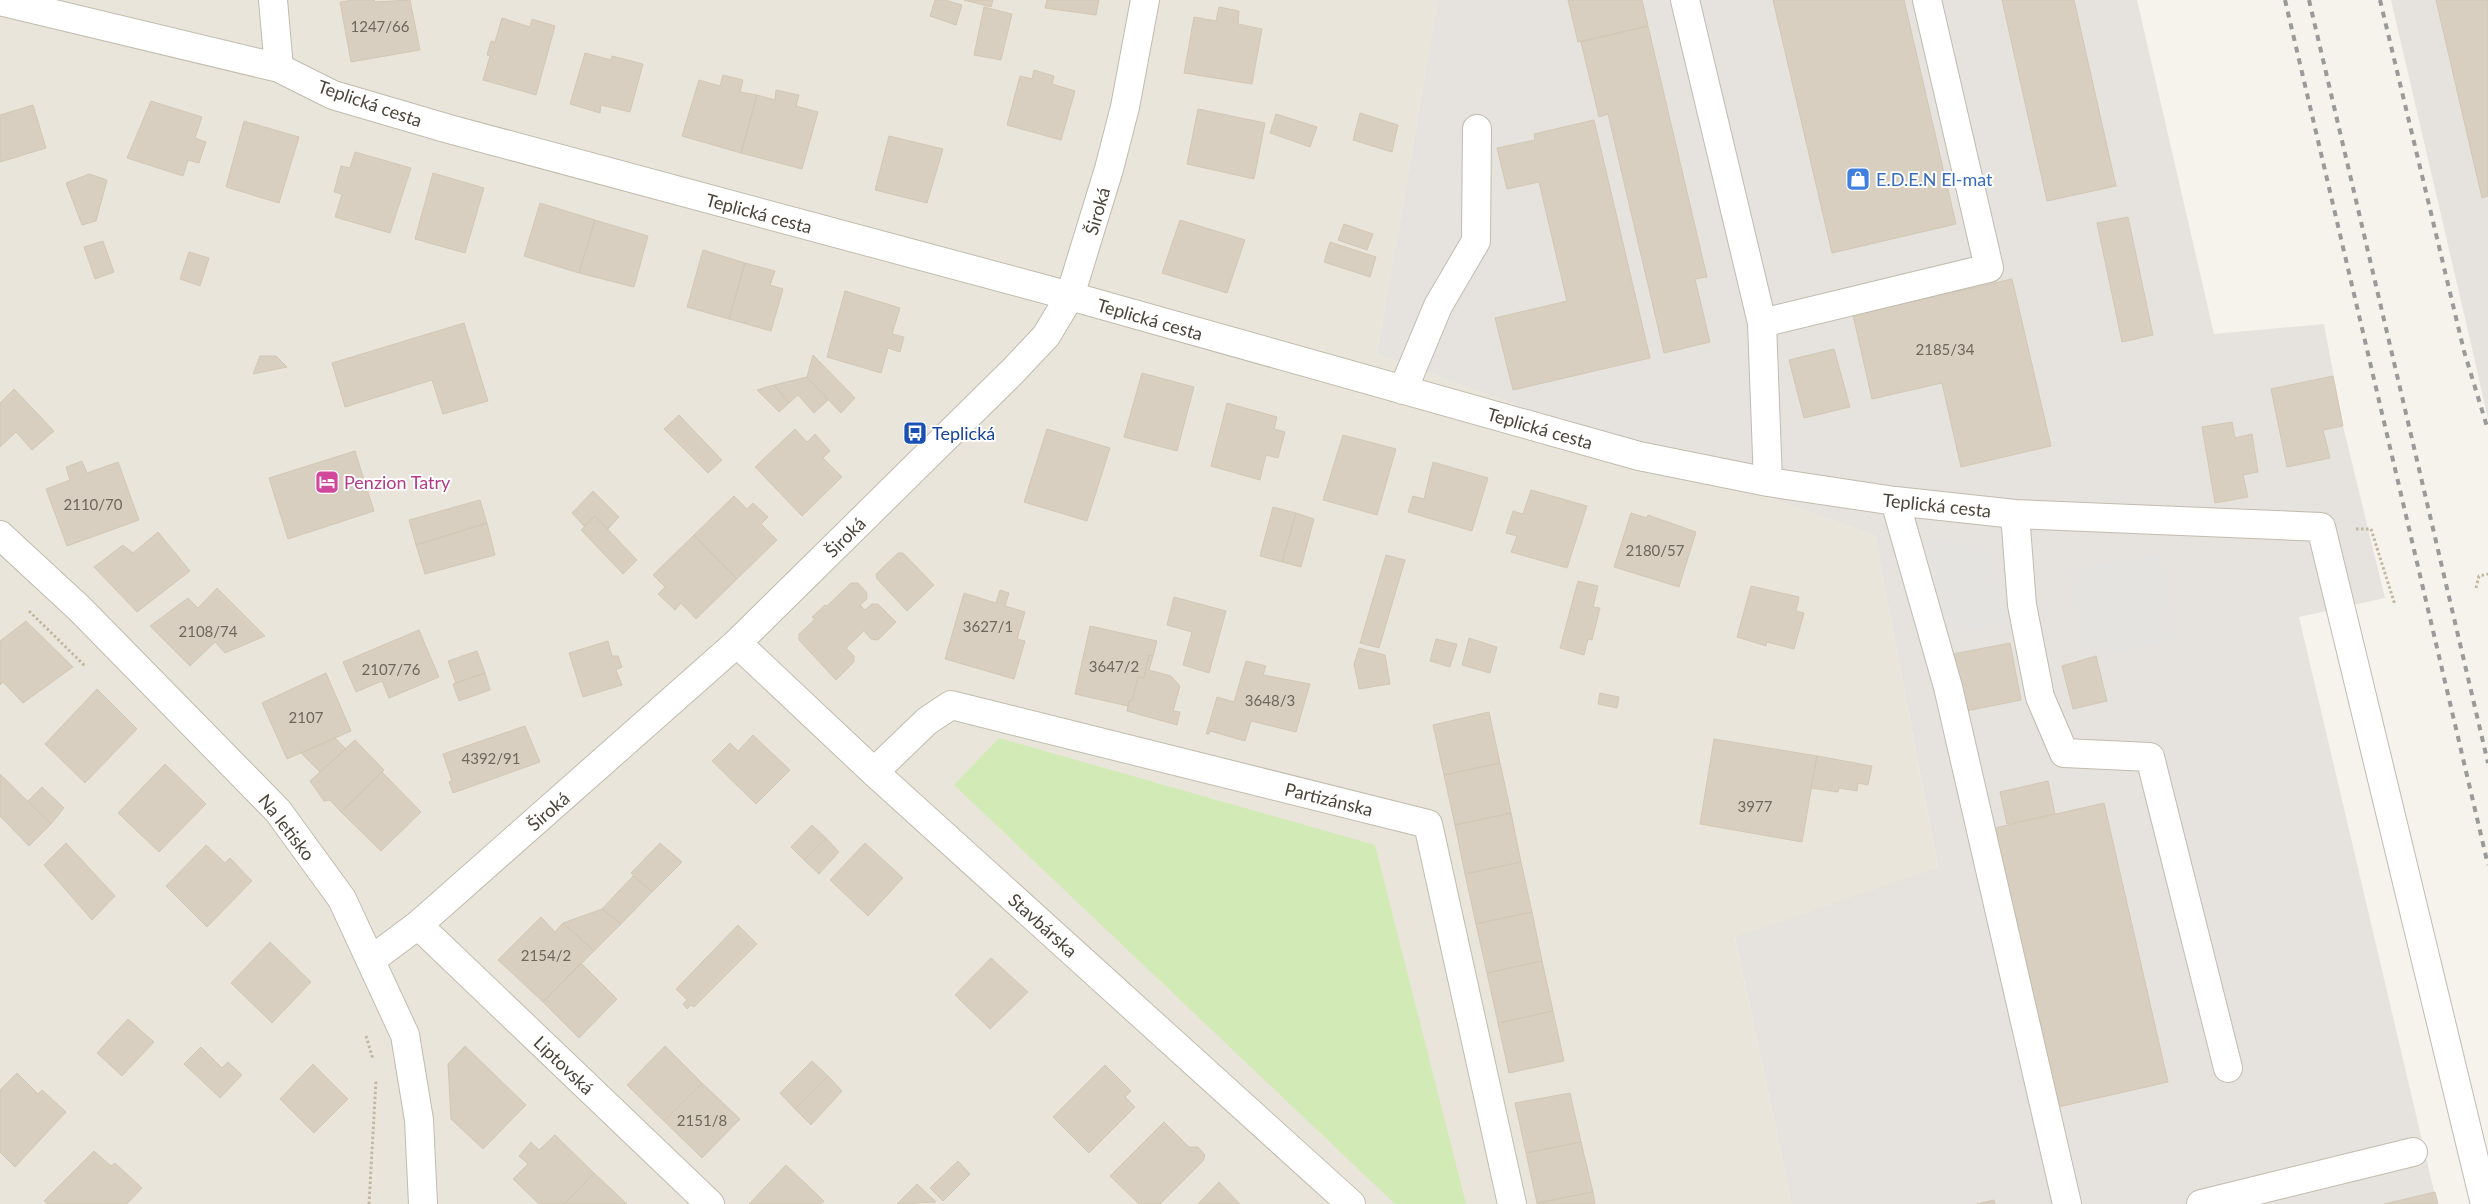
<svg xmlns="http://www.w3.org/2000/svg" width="2488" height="1204" viewBox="0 0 2488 1204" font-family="Lato,sans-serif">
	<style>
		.residential { fill: #eae5da }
		.industrial { fill: #e6e2dd }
		.green { fill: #d2eab5 }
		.parking { fill: #e5e3e0 }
		.building { fill: #d8cfc1; stroke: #d3c7b4 }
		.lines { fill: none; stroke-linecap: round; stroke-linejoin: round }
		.minor-casing { stroke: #c2bbae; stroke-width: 30 }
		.path { stroke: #c4b79f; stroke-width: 3; stroke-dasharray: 2.5 2.5; stroke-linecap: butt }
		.minor { stroke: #fff; stroke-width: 28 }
		.rail { stroke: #9a9a9a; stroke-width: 4; stroke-dasharray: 6 6; stroke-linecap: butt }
		.labels { text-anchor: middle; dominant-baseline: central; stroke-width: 4; stroke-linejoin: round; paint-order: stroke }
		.number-label { font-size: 15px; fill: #6e675b }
		.street-label { font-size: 18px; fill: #4b4439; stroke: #fff }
		.shop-label { font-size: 18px; fill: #366cbe; stroke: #fff; text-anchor: start }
		.transit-label { font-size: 18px; fill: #164399; stroke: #fff; text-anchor: start }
		.hotel-label { font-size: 18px; fill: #b23c85; stroke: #fff; text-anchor: start }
	</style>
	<rect width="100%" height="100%" fill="#f6f3ec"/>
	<path class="residential" d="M0 0H1438L1377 354 1875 536 1938 869 1735 938 1792 1204H0Z"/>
	<path class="industrial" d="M1438 0H2137L2214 334 2324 324 2343 426 2385 598 2299 617 2437 1204H1792L1735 937 1938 868 1875 536 1377 354Z
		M2391 0H2488V419L2471 344Z"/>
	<path class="green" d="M999 738 1375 845 1466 1204H1395L954 785Z"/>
	<path class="parking" d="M1923 539 1990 547 2007 624 1947 633Z
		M2162 553 2177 640 2083 658 2067 570Z"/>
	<path class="building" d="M353 0H374L375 2 410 0 420 50 351 62 340 2Z
		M935 0H945L962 5 956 25 930 16Z
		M964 0H993L991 7Z
		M1047 0H1099L1096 15 1045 8Z
		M1568 0H1642L1648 26 1578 42Z
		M1773 0H1904L1956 224 1832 253Z
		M2002 0H2074L2116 186 2047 201Z
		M2436 0H2488V196L2482 198Z
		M984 7 1012 14 1001 60 974 55Z
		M1219 7 1239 11 1238 24 1262 29 1252 84 1184 73 1194 17 1216 21Z
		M502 18 530 27 532 19 555 26 536 95 483 80 490 56 487 55 491 41 495 42Z
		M1648 26 1707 277 1695 279 1710 342 1664 353 1608 114 1599 117 1581 42Z
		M585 53 611 60 612 56 643 64 630 112 601 105 600 113 570 104Z
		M1034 70 1054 76 1052 84 1075 91 1061 140 1007 125 1020 76 1032 79Z
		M723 75 743 80 740 92 757 95 741 153 682 136 699 80 720 86Z
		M776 90 799 95 796 106 818 112 802 169 741 153 757 95 775 100Z
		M151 101 202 117 195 138 206 142 199 163 188 160 183 176 127 158Z
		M33 105 46 148 0 162V115Z
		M1198 109 1265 123 1254 179 1187 164Z
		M1360 113 1398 125 1392 152 1353 140Z
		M1276 114 1317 127 1310 147 1270 133Z
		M1594 120 1650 358 1513 390 1495 318 1567 301 1539 182 1507 189 1497 148 1535 140 1534 134Z
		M244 121 299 137 279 203 226 187Z
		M889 136 943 149 927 203 875 190Z
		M355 152 411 168 390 233 335 217 342 194 334 192 341 166 350 168Z
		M433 173 484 188 465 253 415 239Z
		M89 174 107 180 96 221 82 225 66 183Z
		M540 203 595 220 579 273 524 256Z
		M2128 217 2153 335 2122 342 2097 223Z
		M595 220 648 236 634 287 579 273Z
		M1180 220 1245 240 1227 293 1162 273Z
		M1344 224 1373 234 1367 250 1338 240Z
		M103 241 114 272 95 279 84 247Z
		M1330 242 1376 257 1370 277 1324 262Z
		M703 250 745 263 729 319 687 307Z
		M189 252 209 258 200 286 180 279Z
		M745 263 775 271 770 285 783 289 771 331 729 319Z
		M2012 279 2051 446 1961 467 1942 383 1872 399 1853 315Z
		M845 291 900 308 892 334 904 337 900 352 888 348 881 373 827 357Z
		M464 323 488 401 443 414 432 380 345 407 332 363Z
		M1834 349 1850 407 1804 418 1789 360Z
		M813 355 855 398 841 413 807 377Z
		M260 356H276L287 367 253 374Z
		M1142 373 1194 387 1177 451 1124 437Z
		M2333 376 2343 426 2323 430 2330 458 2287 467 2271 389Z
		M807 377 828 400 814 413 798 395 789 403 774 385Z
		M774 385 789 403 779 412 757 390Z
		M14 389 54 431 32 450 16 432 0 447V403Z
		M1227 403 1277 417 1274 429 1285 432 1278 458 1266 455 1260 480 1211 466Z
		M679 415 722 460 708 473 664 429Z
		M2232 422 2235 438 2252 434 2258 472 2243 475 2248 497 2215 503 2202 427Z
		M795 429 807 442 815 434 830 451 823 458 842 477 802 516 755 467Z
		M1047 429 1110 448 1087 521 1024 502Z
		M1343 435 1396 449 1377 515 1323 500Z
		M355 451 374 511 288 539 269 478Z
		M82 461 87 473 118 462 139 520 67 546 46 489 70 480 66 467Z
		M1433 462 1488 478 1472 531 1408 512 1413 496 1424 499Z
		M1531 490 1587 506 1567 568 1511 552 1517 536 1506 533 1513 511 1523 514Z
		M593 491 619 517 608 529 595 516 584 526 572 513Z
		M734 496 747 509 753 503 768 517 761 524 777 540 737 579 694 535Z
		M480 500 487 523 416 545 409 520Z
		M1273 507 1296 513 1282 562 1260 556Z
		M1296 513 1314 519 1301 567 1282 562Z
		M1631 513 1647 518 1648 515 1696 532 1679 587 1614 567Z
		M595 516 637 560 623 574 581 530Z
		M487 523 495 555 425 574 416 545Z
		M158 532 190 571 137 612 94 567 123 545 133 553Z
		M694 535 737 579 696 619 681 603 675 610 658 594 665 587 653 575Z
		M898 553H903L934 585 907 611 877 579 876 574Z
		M1386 555 1405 560 1379 648 1360 643Z
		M1578 581 1598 586 1593 607 1600 608 1592 640 1588 639 1584 655 1560 648Z
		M851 583H858L867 593V599L860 605 865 610 872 604H878L896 622 878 640 871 639 864 631 846 648 854 656V662L836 680 799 640V634L815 619 812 617 825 605 827 606Z
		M1751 586 1799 597 1796 611 1804 613 1794 649 1767 642 1766 646 1737 637Z
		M217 588 265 636 225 653 215 642 190 666 150 626 188 598 198 608Z
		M1000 590 1009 593 1005 606 1025 612 1017 639 1025 641 1014 679 945 659 964 593 996 603Z
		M1174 597 1226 611 1209 673 1183 665 1192 632 1167 625Z
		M26 621 73 667 23 703 3 682 0 685V641Z
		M1090 626 1157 641 1153 656 1149 655 1144 678 1138 677 1132 701H1129L1128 706 1075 694Z
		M419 630 439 677 389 698 382 681 356 692 343 662Z
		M1469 638 1497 647 1490 673 1462 665Z
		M1436 639 1457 644 1450 667 1430 661Z
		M608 641 612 656H618L622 667 616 670 622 685 583 697 569 653Z
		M2010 643 2021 700 1966 711 1953 654Z
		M1359 648 1385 655 1390 684 1359 689 1354 664Z
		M477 651 485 673 456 683 448 661Z
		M1149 655 1153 656 1149 670 1171 676 1180 686 1173 711 1180 712 1177 725 1127 711 1129 701H1132L1138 677 1144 678Z
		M2096 656 2107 701 2073 709 2062 666Z
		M1246 661 1266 666 1263 675 1310 684 1296 732 1251 721 1245 741 1210 731 1209 734H1206L1217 697 1234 702Z
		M326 673 351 731 287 759 262 703Z
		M485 673 490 690 459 701 453 684Z
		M97 689 137 729 85 783 45 744Z
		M1600 693 1619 697 1617 708 1598 704Z
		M1489 712 1500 763 1444 775 1433 725Z
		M525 726 540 762 453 793 449 782 452 781 443 754Z
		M753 735 790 770 756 804 712 761 730 743 738 751Z
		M335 738 346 749 320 772 301 753Z
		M1714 739 1817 756 1802 842 1700 824Z
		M355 740 384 770 341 812 330 800 324 801 310 781Z
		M1817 756 1872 766 1868 785 1858 783 1857 791 1839 788 1838 792 1811 788Z
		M1500 763 1511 813 1455 825 1444 775Z
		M165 764 206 804 159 852 118 813Z
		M382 772 421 812 381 851 341 812Z
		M0 774 51 824 29 846 0 816Z
		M2048 781 2055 814 2007 824 2000 792Z
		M42 787 64 808 51 824 28 801Z
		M2104 803 2168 1082 2058 1107 1995 828Z
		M1511 813 1521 862 1465 874 1455 825Z
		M812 825 826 838 804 860 791 847Z
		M826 838 839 852 819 874 804 860Z
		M66 843 115 896 92 920 44 865Z
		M660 843 682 862 652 892 631 873Z
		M865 843 903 878 868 916 830 880Z
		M206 845 225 863 230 858 252 881 207 927 166 886Z
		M1521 862 1532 912 1476 924 1465 874Z
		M633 876 652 892 621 924 602 909Z
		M602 909 621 924 594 951 563 923Z
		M1532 912 1542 961 1487 973 1476 924Z
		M541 917 555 932 563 923 594 951 543 1002 498 960Z
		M738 925 757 944 694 1007 691 1005 687 1009 683 1004 687 1000 676 989Z
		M270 942 311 982 272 1023 231 983Z
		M991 958 1028 992 990 1029 955 995Z
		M1542 961 1553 1011 1498 1023 1487 973Z
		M581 963 617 999 579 1038 543 1002Z
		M1553 1011 1564 1061 1509 1073 1498 1023Z
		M128 1019 154 1042 122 1076 97 1053Z
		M465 1046 526 1105 483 1149 451 1119 448 1064Z
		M665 1046 702 1083 664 1121 627 1085Z
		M201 1047 222 1068 228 1062 242 1075 220 1098 184 1064Z
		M812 1061 828 1076 795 1109 780 1093Z
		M313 1064 348 1099 314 1133 280 1099Z
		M1105 1065 1131 1091 1125 1097 1135 1107 1089 1153 1053 1117Z
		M17 1073 38 1094 42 1090 66 1112 15 1167 0 1152V1090Z
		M828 1076 842 1091 811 1125 795 1109Z
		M702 1083 740 1119 702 1158 664 1121Z
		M1570 1093 1581 1142 1526 1153 1515 1103Z
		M1164 1122 1189 1147H1198L1205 1155 1203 1161 1160 1204H1139L1110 1176Z
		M555 1135 594 1173 564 1204H539L513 1179 528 1164 519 1156 531 1142 539 1150Z
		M1581 1142 1593 1192 1537 1203 1526 1153Z
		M94 1151 111 1166 115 1163 142 1188 127 1204H48L44 1201Z
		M958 1161 970 1174 943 1201 930 1188Z
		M786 1165 824 1201 821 1204H749Z
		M594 1173 627 1204H564Z
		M1219 1182 1240 1204H1198Z
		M917 1184 936 1202 897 1204Z
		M1593 1192 1595 1204H1537V1203Z
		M2435 1192 2438 1204H2384Z
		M1994 1200 1995 1204H1977Z"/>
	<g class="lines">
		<g class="minor-casing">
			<path id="minor" d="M273 0 279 68
				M1685 0 1762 323 1768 482
				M0 1 279 68 333 95 449 129 1070 296 1639 456 1768 482 1895 501 2015 514 2321 527 2485 1204
				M1762 323 1989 268 1927 0
				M1403 390 1438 306 1476 241 1477 129
				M1895 501 1948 687 2067 1204
				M2015 514 2022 605 2040 697 2064 753 2150 757 2228 1068
				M0 535 80 609 278 811 342 899 405 1035 419 1120 423 1204
				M737 643 874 772 1351 1204
				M874 772 927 721 951 705 1428 824 1512 1204
				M418 925 710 1204
				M371 960 418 925 737 643 1013 371 1046 336 1070 296 1109 169 1125 107 1145 0
				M2201 1204 2413 1152"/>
		</g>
		<path class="path" d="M2356 529H2371L2395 605
			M2476 588 2479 576 2488 574
			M29 611 85 666
			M366 1036 373 1059
			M369 1204 376 1080"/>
		<use href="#minor" class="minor"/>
		<path class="rail" d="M2285 0 2488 865
			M2309 0 2488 763
			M2380 0 2464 351 2488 430"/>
	</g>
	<defs>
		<g id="shop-square" transform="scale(1.25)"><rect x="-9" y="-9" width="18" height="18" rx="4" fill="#3f7fe0" stroke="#fff"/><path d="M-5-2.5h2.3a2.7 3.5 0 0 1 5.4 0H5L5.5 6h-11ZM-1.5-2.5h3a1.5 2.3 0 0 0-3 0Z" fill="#fff"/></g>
		<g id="bus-square" transform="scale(1.25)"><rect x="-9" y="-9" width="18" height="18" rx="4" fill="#1a4fb4" stroke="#fff"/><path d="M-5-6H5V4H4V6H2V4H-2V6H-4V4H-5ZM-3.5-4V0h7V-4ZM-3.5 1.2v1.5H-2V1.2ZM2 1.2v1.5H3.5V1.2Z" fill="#fff"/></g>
		<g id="hotel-square" transform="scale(1.25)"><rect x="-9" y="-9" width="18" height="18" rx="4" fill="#d1479c" stroke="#fff"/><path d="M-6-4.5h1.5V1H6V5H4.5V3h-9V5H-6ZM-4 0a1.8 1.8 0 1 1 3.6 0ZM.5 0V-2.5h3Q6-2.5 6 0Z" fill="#fff"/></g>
	</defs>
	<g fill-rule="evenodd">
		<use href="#shop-square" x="1858" y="179"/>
		<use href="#bus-square" x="915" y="433"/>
		<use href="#hotel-square" x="327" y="482"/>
	</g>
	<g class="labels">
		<g class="number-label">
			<text x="380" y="26">1247/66</text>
			<text x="1945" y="349">2185/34</text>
			<text x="93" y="504">2110/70</text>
			<text x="1655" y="550">2180/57</text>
			<text x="988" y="626">3627/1</text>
			<text x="208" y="631">2108/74</text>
			<text x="1114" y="666">3647/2</text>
			<text x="391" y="669">2107/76</text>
			<text x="1270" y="700">3648/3</text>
			<text x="306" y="717">2107</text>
			<text x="491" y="758">4392/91</text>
			<text x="1755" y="806">3977</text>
			<text x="546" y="955">2154/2</text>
			<text x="702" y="1120">2151/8</text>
		</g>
		<g class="street-label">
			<text transform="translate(370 103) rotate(19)">Teplická cesta</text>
			<text transform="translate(1097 211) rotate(-74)">Široká</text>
			<text transform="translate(759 213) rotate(15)">Teplická cesta</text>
			<text transform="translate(1150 319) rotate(16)">Teplická cesta</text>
			<text transform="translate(1540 428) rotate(16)">Teplická cesta</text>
			<text transform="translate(1937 505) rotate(6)">Teplická cesta</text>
			<text transform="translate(845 537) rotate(-45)">Široká</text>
			<text transform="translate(1329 799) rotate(14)">Partizánska</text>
			<text transform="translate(548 811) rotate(-41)">Široká</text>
			<text transform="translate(287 827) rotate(52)">Na letisko</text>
			<text transform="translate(1043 925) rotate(42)">Stavbárska</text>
			<text transform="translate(564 1065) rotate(44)">Liptovská</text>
		</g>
		<g class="shop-label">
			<text x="1876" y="179">E.D.E.N El-mat</text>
		</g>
		<g class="transit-label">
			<text x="932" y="433">Teplická</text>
		</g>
		<g class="hotel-label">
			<text x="344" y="482">Penzion Tatry</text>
		</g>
	</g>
</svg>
